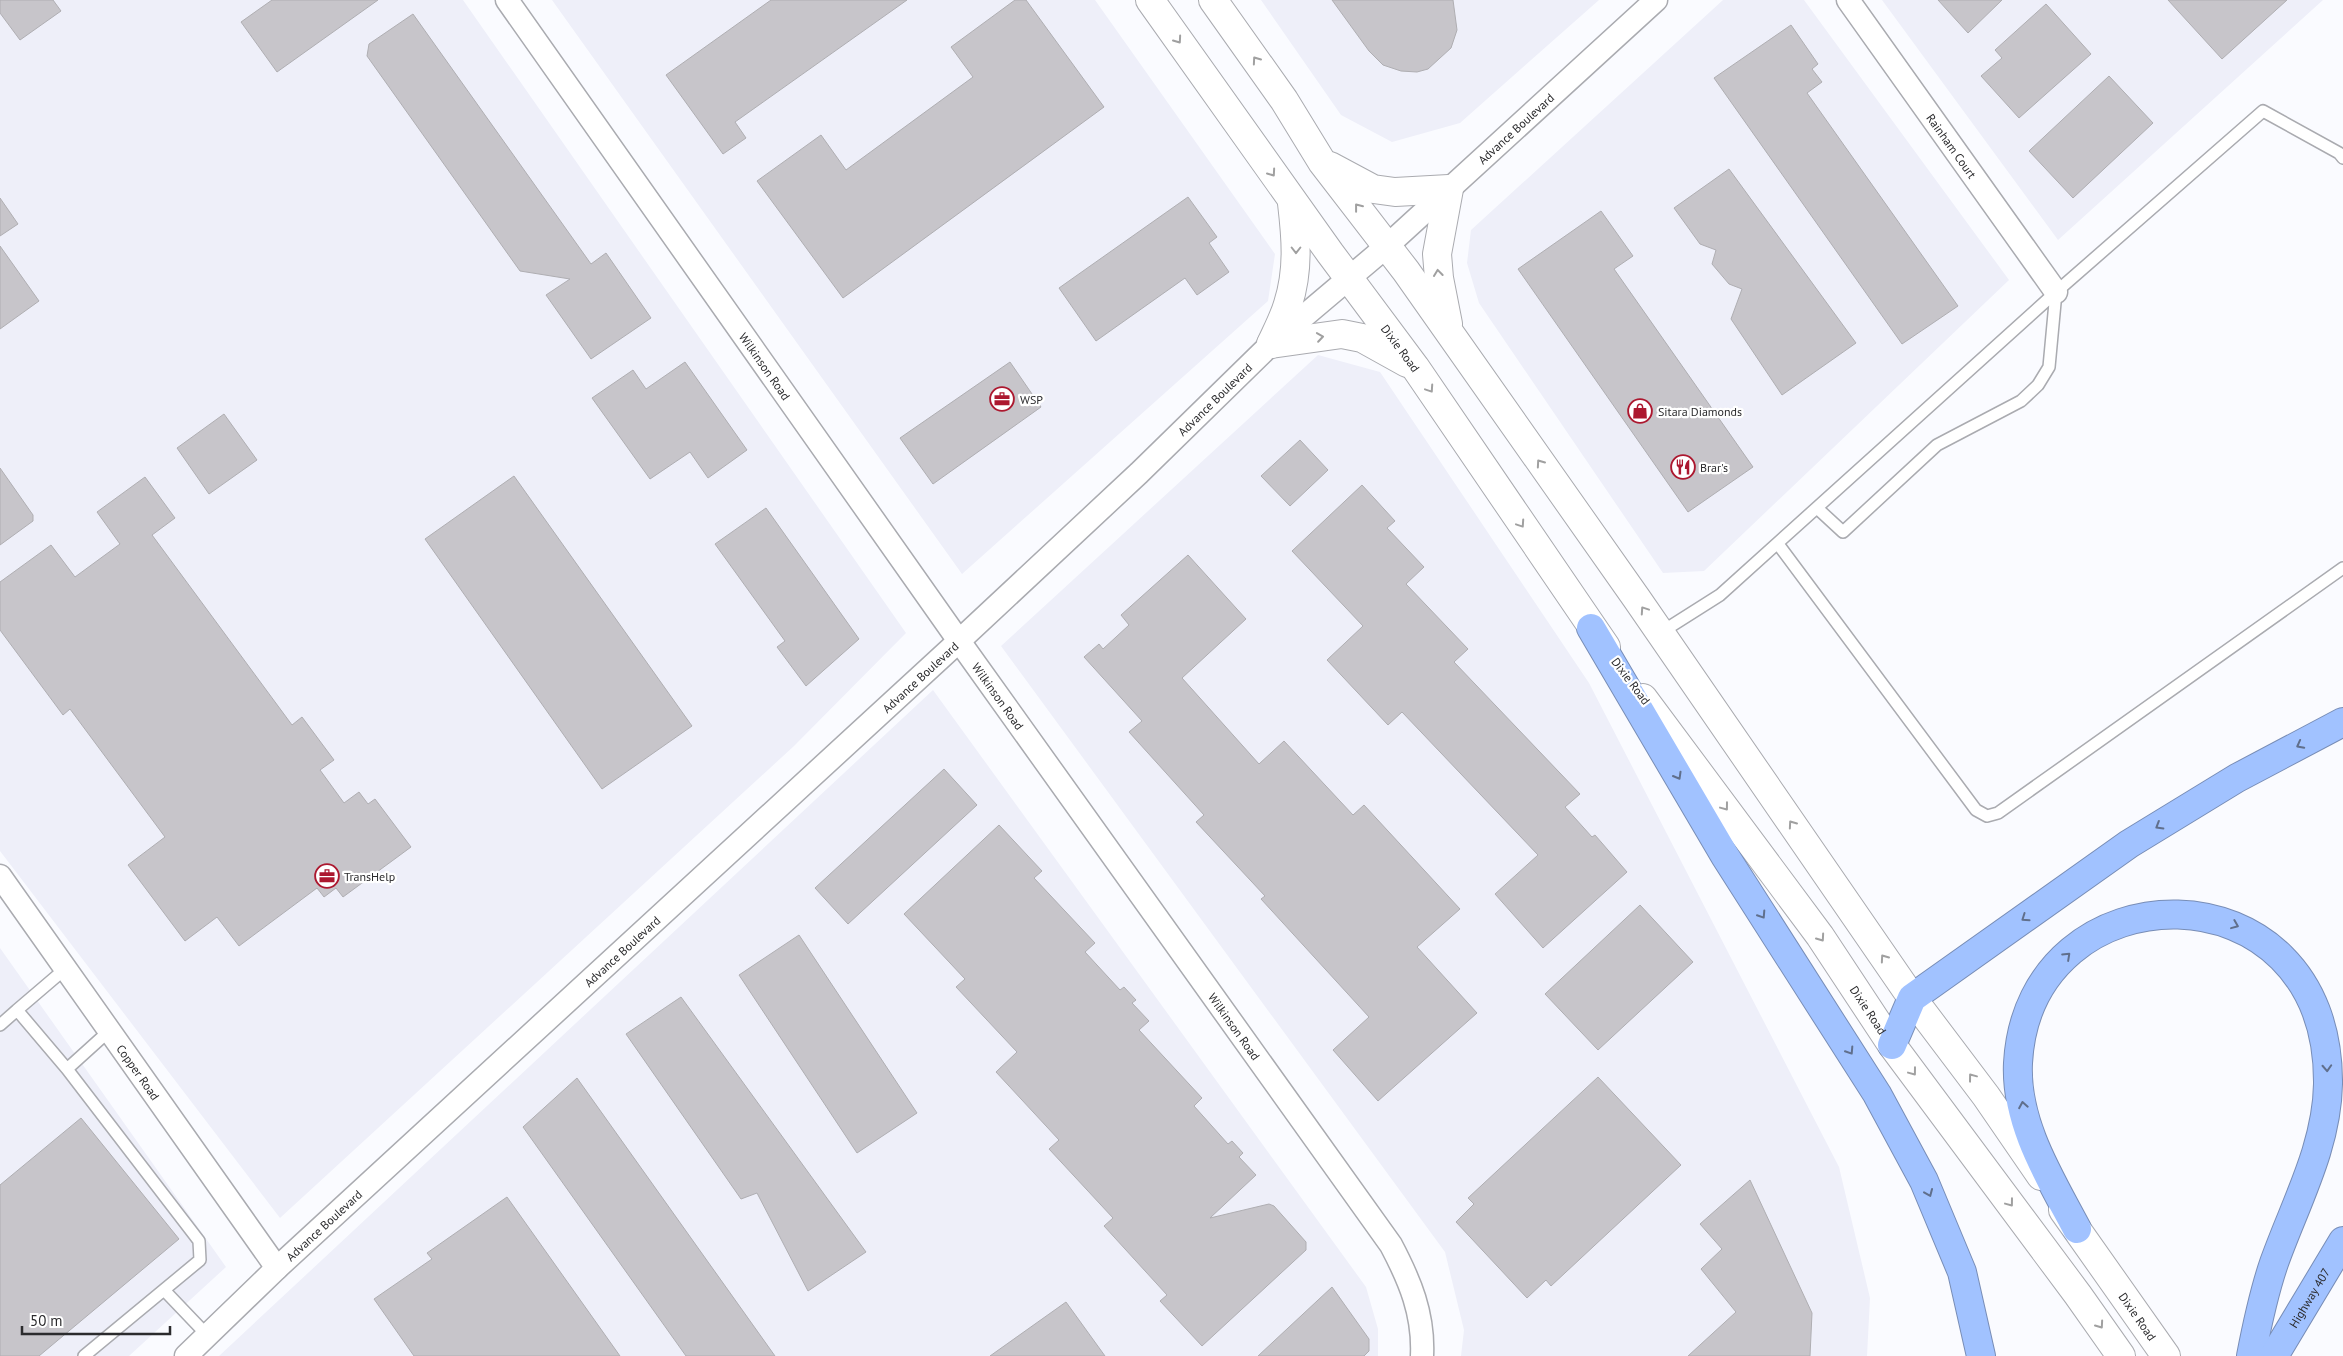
<svg xmlns="http://www.w3.org/2000/svg" width="2343" height="1356" viewBox="0 0 2343 1356" font-family="'PT Sans',sans-serif">
	<style>
		.built { fill: #eeeff9 }
		.building { fill: #c7c5ca; stroke: #afaeb2 }
		.lines { fill: none; stroke-linecap: round; stroke-linejoin: round }
		.lane-casing { stroke: #aaabb0; stroke-width: 14 }
		.street-casing { stroke: #aaabb0; stroke-width: 25 }
		.secondary-casing { stroke: #aaabb0; stroke-width: 30 }
		.highway-casing { stroke: #788db6; stroke-width: 30 }
		.lane { stroke: #fff; stroke-width: 11 }
		.street { stroke: #fff; stroke-width: 22 }
		.secondary { stroke: #fff; stroke-width: 28 }
		.highway { stroke: #a1c2ff; stroke-width: 28 }
		.oneway { stroke: #a0a0a0 }
		.oneway2 { stroke: #606f8c }
		.labels { text-anchor: middle; dominant-baseline: central; stroke-width: 4.5; stroke-linejoin: round; paint-order: stroke }
		.street-label { font-size: 12px; fill: #2b2b2d; stroke: #fff }
		.poi-label { font-size: 12px; fill: #2b2b2d; stroke: #fff; text-anchor: start }
	</style>
	<rect width="100%" height="100%" fill="#fafbff"/>
	<path class="built" d="M0 0H463L906 633 794 746 280 1218 0 851Z
		M552 0H1095L1275 254 1268 301 962 574Z
		M1261 0H1599L1460 123 1392 142 1341 115Z
		M1723 0H1804L2009 280 1704 571 1663 573 1479 303 1467 263 1471 230Z
		M1882 0H2323L2058 240Z
		M1318 355 1380 372 1589 683 1839 1167 1870 1298 1867 1356H1461L1464 1330 1445 1252 1001 646Z
		M933 690 1366 1287 1378 1329V1356H219Z
		M0 948 226 1267 129 1356H0Z"/>
	<path class="building" d="M0 0H53L61 11 20 40 0 13Z
		M272 0H378L277 72 241 22Z
		M771 0H907L735 122 746 138 723 154 666 75Z
		M1015 0H1026L1104 107 843 298 757 181 821 135 846 170 973 77 951 47Z
		M1332 0H1453L1457 30 1451 48 1428 69 1417 72 1401 71 1383 65 1369 51Z
		M1938 0H2002L1968 33Z
		M2168 0H2287L2222 59Z
		M2046 4 2091 54 2019 118 1981 76 2002 58 1995 50Z
		M413 14 591 264 606 253 651 318 591 359 546 295 570 279 520 271 367 56 369 44Z
		M1791 25 1818 64 1812 69 1822 82 1807 93 1958 306 1902 344 1714 78Z
		M2109 76 2153 123 2073 198 2029 151Z
		M1729 169 1856 343 1782 395 1731 319 1742 289 1729 284 1712 264 1716 250 1700 244 1674 208Z
		M1188 197 1217 237 1209 243 1229 272 1197 295 1185 278 1096 341 1059 288Z
		M0 198 18 224 0 236Z
		M1601 211 1633 256 1614 269 1753 467 1688 512 1518 269Z
		M0 246 39 301 0 329Z
		M685 362 747 450 708 478 690 452 650 479 592 398 633 370 646 389Z
		M1010 362 1041 407 933 484 900 438Z
		M224 414 257 460 209 494 177 448Z
		M1300 440 1328 470 1290 506 1261 476Z
		M0 468 33 515V521L0 545Z
		M514 476 692 726 602 789 425 539Z
		M145 477 175 518 152 535 292 725 302 717 334 760 320 770 344 803 359 792 368 804 375 799 411 847 343 897 336 888 324 897 317 888 239 946 217 917 185 941 128 865 165 837 70 709 63 715 0 630V582L51 545 75 577 120 544 97 512Z
		M1362 485 1395 521 1387 528 1424 567 1406 584 1468 649 1454 662 1580 794 1565 807 1592 837 1595 835 1627 872 1543 948 1495 894 1538 855 1402 712 1388 725 1327 660 1363 626 1292 551Z
		M766 508 859 639 806 686 777 647 785 641 715 544Z
		M1188 555 1246 619 1182 678 1259 764 1284 741 1353 815 1364 805 1460 909 1417 947 1477 1013 1378 1101 1333 1050 1369 1017 1261 899 1265 896 1196 822 1204 815 1129 732 1142 721 1084 657 1099 644 1103 649 1129 625 1121 615Z
		M944 769 977 805 848 924 815 888Z
		M999 825 1042 871 1034 878 1095 943 1085 952 1120 990 1124 987 1136 1000 1132 1003 1149 1021 1139 1030 1202 1098 1194 1106 1228 1144 1232 1141 1243 1153 1239 1157 1256 1175 1210 1218 1269 1204 1274 1206 1306 1242V1250L1202 1346 1160 1301 1167 1295 1104 1226 1113 1218 1049 1149 1059 1140 996 1072 1017 1052 956 987 965 979 904 914Z
		M1640 905 1693 962 1598 1050 1545 994Z
		M799 935 917 1113 857 1153 739 975Z
		M681 997 866 1252 808 1291 757 1193 741 1199 626 1034Z
		M1598 1077 1681 1165 1551 1286 1546 1280 1527 1298 1456 1222 1474 1204 1468 1198Z
		M577 1078 775 1356H686L523 1127Z
		M81 1118 179 1239 39 1356H0V1185Z
		M1750 1180 1812 1313 1810 1356H1688L1736 1312 1701 1269 1722 1249 1700 1224Z
		M507 1197 620 1356H414L374 1299 432 1259 427 1253Z
		M1332 1287 1369 1339V1351L1364 1356H1258Z
		M1066 1302 1105 1356H990Z"/>
	<g class="lines">
		<g class="lane-casing">
			<path id="lane" d="M1817 508 1843 532 1937 445 2021 401 2038 385 2049 367 2056 292
				M1778 544 1976 810 1987 816 1998 813 2343 568
				M1660 633 1720 595 2056 292 2263 111 2339 153 2343 158
				M65 969 17 1010 67 1069 109 1031
				M0 1025 17 1010
				M67 1069 199 1241 200 1260 84 1356
				M164 1290 207 1335"/>
		</g>
		<g class="street-casing">
			<g id="street">
				<path id="s1" d="M507 0 959 641 1391 1245C1410 1281 1424 1314 1422 1356"/>
				<path id="s2" d="M1848 0 2056 292"/>
				<path id="s3" d="M0 876 277 1268"/>
				<path id="s4" d="M186 1356 277 1268 959 641 1139 473 1271 344 1387 246 1656 0"/>
			</g>
		</g>
		<g class="secondary-casing">
			<g id="secondary">
				<path id="s5" d="M1150 0 1330 253 1415 367 1606 647"/>
				<path d="M1213 0 1284 100 1322 162 1406 271 1637 599 1912 998 1986 1096 2041 1176"/>
				<path d="M1330 166 1373 189 1395 192 1449 189 1437 254 1439 278 1448 324"/>
				<path d="M1271 344 1342 334 1362 338 1407 363"/>
				<path d="M1271 344C1277 331 1284 318 1288 304 1299 270 1296 237 1292 203"/>
				<path id="s6" d="M1643 698 1820 936 1892 1045 2078 1295 2121 1356"/>
				<path id="s7" d="M2063 1210 2166 1356"/>
			</g>
		</g>
		<g class="highway-casing">
			<g id="highway">
				<path d="M1591 628 1725 856 1877 1094 1924 1181 1962 1272 1981 1356"/>
				<path d="M1892 1045 1912 998 2129 844 2237 778 2343 722"/>
				<path d="M2077 1229C2050 1178 2015 1123 2018 1063 2029 864 2330 859 2328 1084 2327 1147 2295 1204 2274 1263 2264 1292 2257 1325 2251 1356"/>
				<path id="s8" d="M2274 1356 2343 1241"/>
			</g>
		</g>
		<use href="#lane" class="lane"/>
		<use href="#street" class="street"/>
		<use href="#secondary" class="secondary"/>
		<use href="#highway" class="highway"/>
	</g>
	<defs><path id="oneway-chevron" d="M-2-3.5L2.5 0L-2 3.5" fill="none" stroke-width="1.6" stroke-linecap="round" stroke-linejoin="round" transform="scale(1.25)"/></defs>
	<g class="oneway">
		<use href="#oneway-chevron" transform="translate(1178 40) rotate(55)"/>
		<use href="#oneway-chevron" transform="translate(1256 60) rotate(-125)"/>
		<use href="#oneway-chevron" transform="translate(1272 173) rotate(55)"/>
		<use href="#oneway-chevron" transform="translate(1358 207) rotate(-128)"/>
		<use href="#oneway-chevron" transform="translate(1296 250) rotate(90)"/>
		<use href="#oneway-chevron" transform="translate(1438 273) rotate(-97)"/>
		<use href="#oneway-chevron" transform="translate(1320 337) rotate(-8)"/>
		<use href="#oneway-chevron" transform="translate(1430 389) rotate(56)"/>
		<use href="#oneway-chevron" transform="translate(1540 463) rotate(-125)"/>
		<use href="#oneway-chevron" transform="translate(1521 524) rotate(56)"/>
		<use href="#oneway-chevron" transform="translate(1644 610) rotate(-124)"/>
		<use href="#oneway-chevron" transform="translate(1725 807) rotate(53)"/>
		<use href="#oneway-chevron" transform="translate(1792 824) rotate(-125)"/>
		<use href="#oneway-chevron" transform="translate(1821 938) rotate(55)"/>
		<use href="#oneway-chevron" transform="translate(1884 958) rotate(-125)"/>
		<use href="#oneway-chevron" transform="translate(1913 1072) rotate(53)"/>
		<use href="#oneway-chevron" transform="translate(1972 1077) rotate(-127)"/>
		<use href="#oneway-chevron" transform="translate(2010 1203) rotate(53)"/>
		<use href="#oneway-chevron" transform="translate(2100 1325) rotate(55)"/>
	</g>
	<g class="oneway2">
		<use href="#oneway-chevron" transform="translate(2300 745) rotate(152)"/>
		<use href="#oneway-chevron" transform="translate(1678 776) rotate(60)"/>
		<use href="#oneway-chevron" transform="translate(2159 826) rotate(149)"/>
		<use href="#oneway-chevron" transform="translate(1762 915) rotate(57)"/>
		<use href="#oneway-chevron" transform="translate(2025 918) rotate(145)"/>
		<use href="#oneway-chevron" transform="translate(2235 925) rotate(22)"/>
		<use href="#oneway-chevron" transform="translate(2067 956) rotate(-43)"/>
		<use href="#oneway-chevron" transform="translate(1850 1051) rotate(57)"/>
		<use href="#oneway-chevron" transform="translate(2327 1068) rotate(87)"/>
		<use href="#oneway-chevron" transform="translate(2023 1105) rotate(-100)"/>
		<use href="#oneway-chevron" transform="translate(1929 1193) rotate(67)"/>
	</g>
	<defs>
		<g id="office-ring" transform="scale(1.25)"><circle r="9.5" fill="#fff" stroke="#ac182f" stroke-width="1.5"/><path d="M-6-3h4V-5.5h4V-3h4V5H-6ZM-1-4.5V-3h2v-1.5ZM-6 0V1H6V0Z" fill="#ac182f"/></g>
		<g id="shop-ring" transform="scale(1.25)"><circle r="9.5" fill="#fff" stroke="#ac182f" stroke-width="1.5"/><path d="M-5-2.5h2.3a2.7 3.5 0 0 1 5.4 0H5L5.5 6h-11ZM-1.5-2.5h3a1.5 2.3 0 0 0-3 0Z" fill="#ac182f"/></g>
		<g id="restaurant-ring" transform="scale(1.25)"><circle r="9.5" fill="#fff" stroke="#ac182f" stroke-width="1.5"/><path d="M-5-6h1v4h1v-4h1v4h1v-4h1v5L-1.5 .5V6h-2V.5L-5-1ZM5-6V6H3V1.5H1.5Q1.5-4 5-6Z" fill="#ac182f"/></g>
	</defs>
	<g fill-rule="evenodd">
		<use href="#office-ring" x="1002" y="399"/>
		<use href="#shop-ring" x="1640" y="411"/>
		<use href="#restaurant-ring" x="1683" y="467"/>
		<use href="#office-ring" x="327" y="876"/>
	</g>
	<g class="labels">
		<g class="street-label">
			<text stroke="none"><textPath href="#s4" startOffset="1810">Advance Boulevard</textPath></text>
			<text stroke="none"><textPath href="#s2" startOffset="179">Rainham Court</textPath></text>
			<text stroke="none"><textPath href="#s5" startOffset="429">Dixie Road</textPath></text>
			<text stroke="none"><textPath href="#s1" startOffset="448">Wilkinson Road</textPath></text>
			<text stroke="none"><textPath href="#s4" startOffset="1405">Advance Boulevard</textPath></text>
			<text stroke="none"><textPath href="#s4" startOffset="1000">Advance Boulevard</textPath></text>
			<text transform="translate(1631 681) rotate(53)">Dixie Road</text>
			<text stroke="none"><textPath href="#s1" startOffset="852">Wilkinson Road</textPath></text>
			<text stroke="none"><textPath href="#s4" startOffset="595">Advance Boulevard</textPath></text>
			<text stroke="none"><textPath href="#s6" startOffset="385">Dixie Road</textPath></text>
			<text stroke="none"><textPath href="#s1" startOffset="1258">Wilkinson Road</textPath></text>
			<text stroke="none"><textPath href="#s3" startOffset="240">Copper Road</textPath></text>
			<text stroke="none"><textPath href="#s4" startOffset="190">Advance Boulevard</textPath></text>
			<text stroke="none"><textPath href="#s8" startOffset="68">Highway 407</textPath></text>
			<text stroke="none"><textPath href="#s7" startOffset="130">Dixie Road</textPath></text>
		</g>
		<g class="poi-label">
			<text x="1020" y="399">WSP</text>
			<text x="1658" y="411">Sitara Diamonds</text>
			<text x="1700" y="467">Brar's</text>
			<text x="344" y="876">TransHelp</text>
		</g>
	</g>
	<path d="M22 1326v8h148v-8" fill="none" stroke="#2b2b2d" stroke-width="2.5"/>
	<text x="30" y="1326" font-size="15" fill="#2b2b2d" stroke="#ffffff" stroke-width="4" paint-order="stroke">50 m</text>
</svg>
